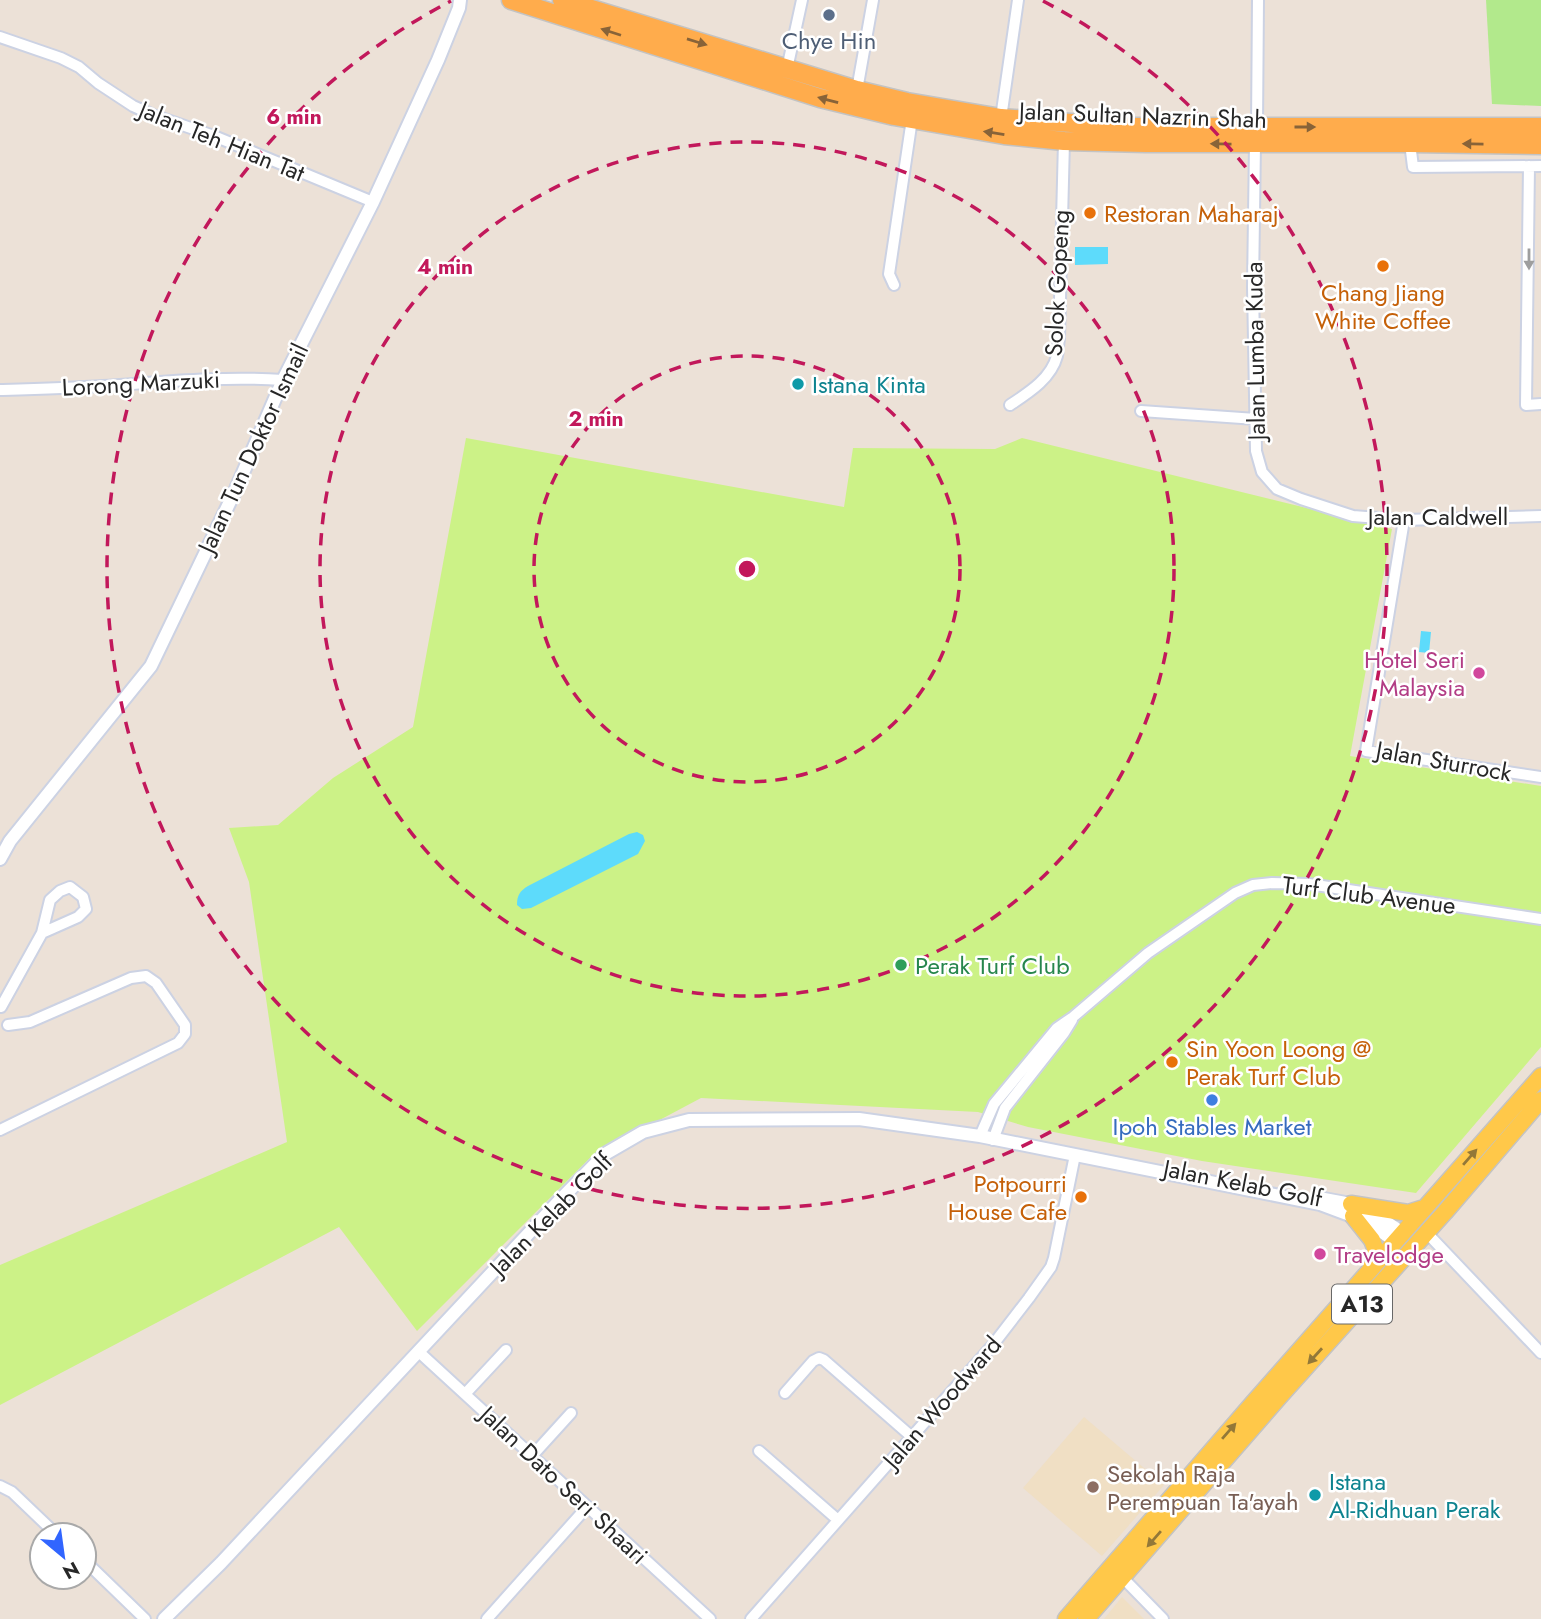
<svg xmlns="http://www.w3.org/2000/svg" width="1541" height="1619" viewBox="0 0 1541 1619" font-family="Jost,sans-serif">
	<style>
		.education { fill: #f0dfc4 }
		.green { fill: #b2e98c }
		.pitch { fill: #ccf287 }
		.water { fill: #5ddbfb }
		.lines { fill: none; stroke-linecap: round; stroke-linejoin: round }
		.minor-casing { stroke: #ccd2e3; stroke-width: 14 }
		.tertiary-casing { stroke: #ccd2e3; stroke-width: 16 }
		.primary-casing { stroke: #c3c3c3; stroke-width: 19 }
		.trunk-casing { stroke: #c3c3c3; stroke-width: 21 }
		.minor { stroke: #fff; stroke-width: 10 }
		.tertiary { stroke: #fff; stroke-width: 12 }
		.primary { stroke: #ffc849; stroke-width: 16 }
		.trunk { stroke: #ffac4c; stroke-width: 18 }
		.oneway { fill: #886338 }
		.oneway2 { fill: #9e9e9e }
		.oneway3 { fill: #937838 }
		.ring { fill: none; stroke: #c2185b; stroke-width: 3.5; stroke-dasharray: 12 9 }
		.service-dot { fill: #5c6f8a; stroke: #fff; stroke-width: 2.5 }
		.food-dot { fill: #e8710a; stroke: #fff; stroke-width: 2.5 }
		.culture-dot { fill: #0f9aa8; stroke: #fff; stroke-width: 2.5 }
		.hotel-dot { fill: #d1479c; stroke: #fff; stroke-width: 2.5 }
		.leisure-dot { fill: #2e9e5b; stroke: #fff; stroke-width: 2.5 }
		.shop-dot { fill: #3f7fe0; stroke: #fff; stroke-width: 2.5 }
		.education-dot { fill: #8d6e63; stroke: #fff; stroke-width: 2.5 }
		.labels { text-anchor: middle; dominant-baseline: central; stroke-width: 5; stroke-linejoin: round; paint-order: stroke }
		.shield { fill: #fff; stroke: #686868; stroke-width: 2 }
		.shield-label { font-size: 23px; font-weight: bold; fill: #272727 }
		.service-label { font-size: 24px; fill: #4e5e75; stroke: #fff }
		.street-label { font-size: 24px; fill: #272727; stroke: #fff }
		.food-label { font-size: 24px; fill: #c56008; stroke: #fff; text-anchor: start }
		.culture-label { font-size: 24px; fill: #0d838f; stroke: #fff; text-anchor: start }
		.hotel-label { font-size: 24px; fill: #b23c85; stroke: #fff; text-anchor: end }
		.leisure-label { font-size: 24px; fill: #27864d; stroke: #fff; text-anchor: start }
		.shop-label { font-size: 24px; fill: #366cbe; stroke: #fff }
		.education-label { font-size: 24px; fill: #785e54; stroke: #fff; text-anchor: start }
		.centre { fill: #c2185b; stroke: #fff; stroke-width: 3.5 }
		.ring-label { font-size: 21px; text-anchor: middle; font-weight: bold; fill: #c2185b; stroke: #fff; stroke-width: 5; stroke-linejoin: round; paint-order: stroke }
	</style>
	<rect width="100%" height="100%" fill="#ece1d7"/>
	<path class="education" d="M1084 1417 1164 1485 1102 1556 1023 1488Z
		M1122 1597 1144 1619H1104Z"/>
	<path class="green" d="M1486 0H1541V106L1492 104Z"/>
	<path class="pitch" d="M466 438 844 507 853 448 995 449 1022 438 1392 529 1350 756 1541 786V1047L1416 1193 1202 1161 1028 1127 978 1112 701 1098 592 1156 417 1331 339 1227 0 1405V1265L287 1142 249 882 229 828 278 825 333 778 413 727Z"/>
	<path class="water" d="M1075 247H1108V264L1075 265Z
		M1421 631 1431 632 1429 653 1419 652Z
		M637 832 643 835 645 841 638 854 531 908 522 909 517 905C517 895 520 891 528 886L629 834Z"/>
	<g class="lines">
		<g class="minor-casing">
			<path id="minor" d="M0 37 61 58 79 67 98 83 133 106 153 115 214 136 373 202
				M787 69 802 0
				M857 90 873 0
				M1001 118 1018 0
				M1257 127 1258 0
				M1410 143 1413 167 1541 166
				M1255 144 1253 287 1256 451 1262 472 1277 489 1301 499 1353 516 1404 520 1541 516
				M1529 166 1526 405 1541 404
				M894 285 889 274 912 119
				M0 390C34 389 69 388 103 386 163 382 223 376 283 380
				M1010 405C1028 393 1051 379 1057 356 1058 351 1058 344 1059 339L1064 141
				M1141 411 1256 419
				M1404 520 1366 751 1541 777
				M1 1007 42 933 50 900 60 891 70 887 83 897 86 909 78 917 42 933
				M0 1130 178 1043 185 1034V1025L156 983 146 976 131 978 30 1022 8 1025
				M980 1136 994 1104 1057 1028 1073 1017 1148 953 1235 893 1253 885 1272 883 1309 884 1541 919
				M993 1140 1005 1108 1064 1033 1072 1020
				M1426 1232 1541 1353
				M419 1352 710 1619
				M785 1393 813 1361 819 1358 824 1360 912 1437
				M465 1394 506 1350
				M759 1451 838 1520
				M532 1456 571 1413
				M0 1486 12 1492 57 1535
				M84 1560 145 1619
				M1122 1577 1163 1619
				M487 1619 587 1507
				M751 1619 992 1346 1029 1298 1051 1267 1054 1258 1075 1155"/>
		</g>
		<g class="tertiary-casing">
			<path id="tertiary" d="M0 859 10 841 151 666 236 489 283 380 373 202 438 60 459 8 460 0
				M1324 1199 1351 1204 1377 1216 1403 1233
				M164 1619 221 1563 558 1202 605 1154 643 1132 689 1120 859 1119 980 1136 1320 1204 1368 1222 1396 1242"/>
		</g>
		<g class="primary-casing">
			<path id="primary" d="M1351 1204 1408 1213 1424 1208
				M1353 1216 1372 1240 1378 1256 1371 1267
				M1066 1619 1254 1402 1541 1076
				M1086 1619 1280 1396 1445 1212 1541 1100"/>
		</g>
		<g class="trunk-casing">
			<path id="trunk" d="M511 0 820 98 894 116 1004 135 1064 141 1146 143H1410L1541 145
				M562 0 857 90 907 102 1001 118 1126 127H1541"/>
		</g>
		<use href="#minor" class="minor"/>
		<use href="#tertiary" class="tertiary"/>
		<use href="#primary" class="primary"/>
		<use href="#trunk" class="trunk"/>
	</g>
	<defs><path id="oneway-solid" d="M-6-.8H1V-3.2L6.5 0L1 3.2V.8H-6Z" transform="scale(1.75)"/></defs>
	<g class="oneway">
		<use href="#oneway-solid" transform="translate(611 32) rotate(-162)"/>
		<use href="#oneway-solid" transform="translate(697 42) rotate(17)"/>
		<use href="#oneway-solid" transform="translate(828 100) rotate(-165)"/>
		<use href="#oneway-solid" transform="translate(1305 127)"/>
		<use href="#oneway-solid" transform="translate(994 133) rotate(-171)"/>
		<use href="#oneway-solid" transform="translate(1221 144) rotate(-179)"/>
		<use href="#oneway-solid" transform="translate(1473 144) rotate(-179)"/>
	</g>
	<use class="oneway2" href="#oneway-solid" transform="translate(1529 259) rotate(90)"/>
	<g class="oneway3">
		<use href="#oneway-solid" transform="translate(1470 1157) rotate(-49)"/>
		<use href="#oneway-solid" transform="translate(1315 1356) rotate(132)"/>
		<use href="#oneway-solid" transform="translate(1229 1431) rotate(-49)"/>
		<use href="#oneway-solid" transform="translate(1154 1539) rotate(131)"/>
	</g>
	<g class="ring">
		<circle cx="747" cy="569" r="213"/>
		<circle cx="747" cy="569" r="427"/>
		<path d="M1043 1A640 640 0 1 1 451 1"/>
	</g>
	<circle class="service-dot" cx="829" cy="15" r="7"/>
	<g class="food-dot">
		<circle cx="1090" cy="213" r="7"/>
		<circle cx="1383" cy="266" r="7"/>
		<circle cx="1172" cy="1062" r="7"/>
		<circle cx="1081" cy="1197" r="7"/>
	</g>
	<g class="culture-dot">
		<circle cx="798" cy="384" r="7"/>
		<circle cx="1315" cy="1495" r="7"/>
	</g>
	<g class="hotel-dot">
		<circle cx="1479" cy="673" r="7"/>
		<circle cx="1320" cy="1254" r="7"/>
	</g>
	<circle class="leisure-dot" cx="901" cy="965" r="7"/>
	<circle class="shop-dot" cx="1212" cy="1100" r="7"/>
	<circle class="education-dot" cx="1093" cy="1487" r="7"/>
	<g class="labels">
		<rect class="shield" x="1332" y="1284.5" width="60" height="39" rx="5"/>
		<g class="shield-label">
			<text x="1362" y="1304">A13</text>
		</g>
		<g class="service-label">
			<text x="829" y="40">Chye Hin</text>
		</g>
		<g class="street-label">
			<text transform="translate(1143 115) rotate(2)">Jalan Sultan Nazrin Shah</text>
			<text transform="translate(222 141) rotate(22)">Jalan Teh Hian Tat</text>
			<text transform="translate(1057 283) rotate(-87)">Solok Gopeng</text>
			<text transform="translate(1255 351) rotate(-91)">Jalan Lumba Kuda</text>
			<text transform="translate(141 383) rotate(-3)">Lorong Marzuki</text>
			<text transform="translate(253 448) rotate(-65)">Jalan Tun Doktor Ismail</text>
			<text x="1438" y="516">Jalan Caldwell</text>
			<text transform="translate(1444 761) rotate(10)">Jalan Sturrock</text>
			<text transform="translate(1369 895) rotate(7)">Turf Club Avenue</text>
			<text transform="translate(1243 1183) rotate(11)">Jalan Kelab Golf</text>
			<text transform="translate(551 1214) rotate(-45)">Jalan Kelab Golf</text>
			<text transform="translate(942 1402) rotate(-49)">Jalan Woodward</text>
			<text transform="translate(564 1485) rotate(43)">Jalan Dato Seri Shaari</text>
		</g>
		<g class="food-label">
			<text x="1104" y="213">Restoran Maharaj</text>
			<text x="1383" y="292" text-anchor="middle">Chang Jiang<tspan x="1383" dy="28">White Coffee</tspan></text>
			<text x="1186" y="1048">Sin Yoon Loong @<tspan x="1186" dy="28">Perak Turf Club</tspan></text>
			<text x="1067" y="1183" text-anchor="end">Potpourri<tspan x="1067" dy="28">House Cafe</tspan></text>
		</g>
		<g class="culture-label">
			<text x="812" y="384">Istana Kinta</text>
			<text x="1329" y="1481">Istana<tspan x="1329" dy="28">Al-Ridhuan Perak</tspan></text>
		</g>
		<g class="hotel-label">
			<text x="1465" y="659">Hotel Seri<tspan x="1465" dy="28">Malaysia</tspan></text>
			<text x="1334" y="1254" text-anchor="start">Travelodge</text>
		</g>
		<g class="leisure-label">
			<text x="915" y="965">Perak Turf Club</text>
		</g>
		<g class="shop-label">
			<text x="1212" y="1126">Ipoh Stables Market</text>
		</g>
		<g class="education-label">
			<text x="1107" y="1473">Sekolah Raja<tspan x="1107" dy="28">Perempuan Ta'ayah</tspan></text>
		</g>
	</g>
	<circle cx="747" cy="569" r="10" class="centre"/>
	<g class="ring-label">
		<text x="294" y="124">6 min</text>
		<text x="445" y="274">4 min</text>
		<text x="596" y="426">2 min</text>
	</g>
	<g transform="translate(63 1556) rotate(151)"><circle r="33" fill="#ffffff" stroke="#a9a9a9" stroke-width="2"/>
	<path d="M0-5L12 26L0 18L-12 26Z" fill="#3165ff"/>
	<text y="-10" font-size="19" font-weight="bold" text-anchor="middle" fill="#272727">N</text>
	</g>
</svg>
